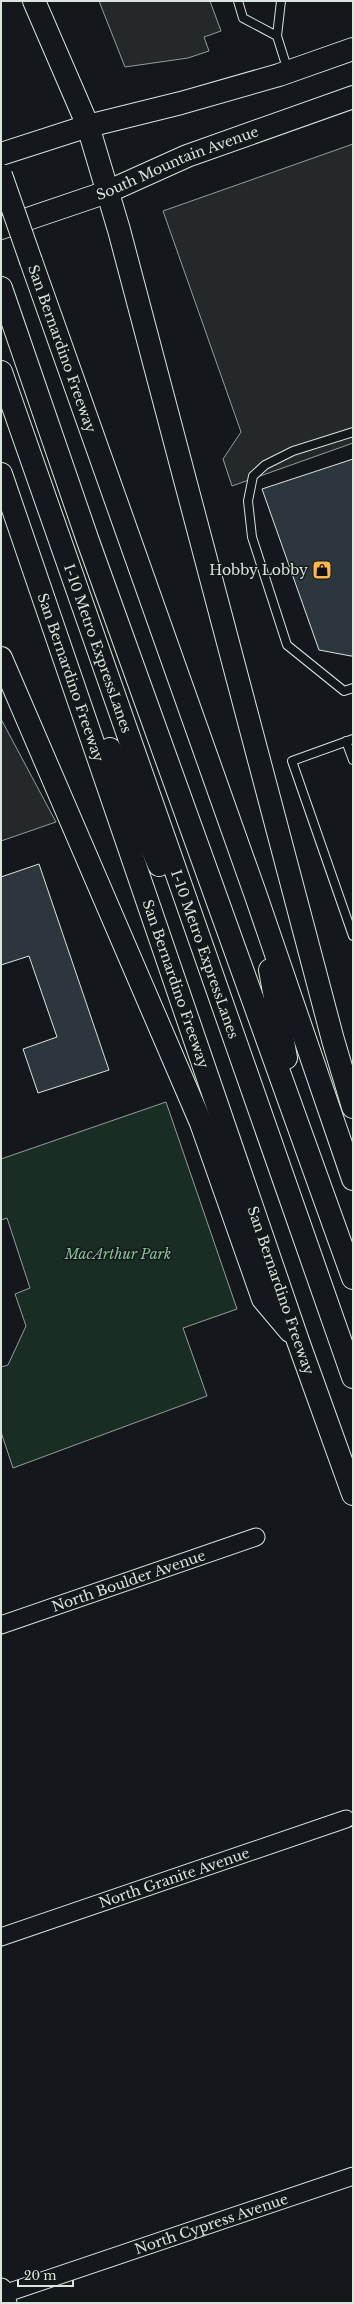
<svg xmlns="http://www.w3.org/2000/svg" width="354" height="2304" viewBox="0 0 354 2304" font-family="'Libre Baskerville',serif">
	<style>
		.green { fill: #1a2d24; stroke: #939e99 }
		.parking { fill: #24282b; stroke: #939e99 }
		.building { fill: #2c363c; stroke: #d8e6dc }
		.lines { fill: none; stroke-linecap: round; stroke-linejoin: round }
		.service-casing { stroke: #d8e6dc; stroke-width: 10 }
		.minor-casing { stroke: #d8e6dc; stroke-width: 19 }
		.tertiary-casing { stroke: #d8e6dc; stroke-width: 23 }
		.primary-casing { stroke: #d8e6dc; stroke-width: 24 }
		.motorway-casing { stroke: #d8e6dc; stroke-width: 24 }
		.service { stroke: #14181c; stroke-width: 8 }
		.minor { stroke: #14181c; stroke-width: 17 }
		.tertiary { stroke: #14181c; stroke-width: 21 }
		.primary { stroke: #14181c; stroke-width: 22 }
		.motorway { stroke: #14181c; stroke-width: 22 }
		.motorway-bridge-casing { stroke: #d8e6dc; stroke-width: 24; stroke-linecap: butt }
		.motorway-bridge { stroke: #14181c; stroke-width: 22 }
		.labels { text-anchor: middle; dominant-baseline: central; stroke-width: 3; stroke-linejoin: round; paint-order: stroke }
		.street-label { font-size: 14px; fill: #d8e6dc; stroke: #14181c }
		.poi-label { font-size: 14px; fill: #d8e6dc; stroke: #14181c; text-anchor: end }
		.park-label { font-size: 14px; font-style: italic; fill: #8ac095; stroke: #14181c }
	</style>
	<rect width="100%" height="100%" fill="#14181c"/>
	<path class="green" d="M166 1102 237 1309 183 1328 207 1396 13 1468 1 1432V1367L8 1365 26 1326 15 1294 30 1288 7 1218 1 1220V1159Z"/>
	<path class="parking" d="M99 1H210L221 31 204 37 209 51 188 58 125 67Z
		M353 144V443L232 486 223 459 241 432 163 211Z
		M1 719 56 822 1 841Z"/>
	<path class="building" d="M353 459V656H351L319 650 262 489Z
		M39 864 109 1070 38 1093 23 1049 57 1037 29 956 1 965V877Z"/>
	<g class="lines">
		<g class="service-casing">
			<path id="service" d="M238 1 243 18 277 36 281 1
				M277 36 288 71
				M353 432 293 451 265 465 253 476 248 501 252 537 287 645 344 691 353 688
				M353 739 292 761 353 936
				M346 741 353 760"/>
		</g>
		<g class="minor-casing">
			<g id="minor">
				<path id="s1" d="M1 1625 256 1537"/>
				<path id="s2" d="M1 1937 346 1819"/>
				<path id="s3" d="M1 2295 353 2176"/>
			</g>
		</g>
		<g class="tertiary-casing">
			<path id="tertiary" d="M1 2289 6 2303"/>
		</g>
		<g class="primary-casing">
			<g id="primary">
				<path d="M1 154 88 126 181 103 279 75 353 49"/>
				<path id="s4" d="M1 228 107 192 187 156 353 97"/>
			</g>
		</g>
		<g class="motorway-casing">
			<g id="motorway">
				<path d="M34 1 88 126 119 230 333 1040 353 1107"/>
				<path id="s5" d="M31 261 255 893 353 1179"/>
				<path d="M1 288 88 541 353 1278"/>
				<path id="s6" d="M1 372 353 1377"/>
				<path id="s7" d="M1 474 298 1341 353 1494"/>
				<path d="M1 658 201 1123 263 1299 290 1331"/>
				<path d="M110 749 159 865"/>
				<path d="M270 970 286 1058"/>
			</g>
		</g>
		<use href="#service" class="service"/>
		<use href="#minor" class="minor"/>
		<use href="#tertiary" class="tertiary"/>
		<use href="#primary" class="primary"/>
		<use href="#motorway" class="motorway"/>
		<g class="motorway-bridge-casing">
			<path id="motorway-bridge" d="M1 175 31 261"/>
		</g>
		<use href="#motorway-bridge" class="motorway-bridge"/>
	</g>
	<defs>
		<g id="shop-square" transform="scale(1)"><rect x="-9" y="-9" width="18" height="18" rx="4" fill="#ffb74d" stroke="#14181c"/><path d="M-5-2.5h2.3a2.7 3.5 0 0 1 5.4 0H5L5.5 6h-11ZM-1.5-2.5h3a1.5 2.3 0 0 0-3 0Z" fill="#111"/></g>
	</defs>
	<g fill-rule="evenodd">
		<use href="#shop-square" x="322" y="570"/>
	</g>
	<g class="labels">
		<g class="street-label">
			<text stroke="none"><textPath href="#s4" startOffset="188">South Mountain Avenue</textPath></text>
			<text stroke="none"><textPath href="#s5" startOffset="93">San Bernardino Freeway</textPath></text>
			<text stroke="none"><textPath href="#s6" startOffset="293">I-10 Metro ExpressLanes</textPath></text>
			<text stroke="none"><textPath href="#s7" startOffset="215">San Bernardino Freeway</textPath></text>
			<text stroke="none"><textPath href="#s6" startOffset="617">I-10 Metro ExpressLanes</textPath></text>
			<text stroke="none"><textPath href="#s7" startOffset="539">San Bernardino Freeway</textPath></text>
			<text stroke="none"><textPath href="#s7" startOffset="863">San Bernardino Freeway</textPath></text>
			<text stroke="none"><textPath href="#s1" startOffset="135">North Boulder Avenue</textPath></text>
			<text stroke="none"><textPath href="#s2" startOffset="183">North Granite Avenue</textPath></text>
			<text stroke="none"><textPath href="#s3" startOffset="222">North Cypress Avenue</textPath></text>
		</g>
		<g class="poi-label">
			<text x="308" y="570">Hobby Lobby</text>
		</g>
		<g class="park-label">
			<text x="118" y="1254">MacArthur Park</text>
		</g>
	</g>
	<rect width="354" height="2304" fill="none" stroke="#d8e6dc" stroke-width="4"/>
	<path d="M18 2280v6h55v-6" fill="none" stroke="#d8e6dc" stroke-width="2"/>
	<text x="24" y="2280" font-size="12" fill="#d8e6dc" stroke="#14181c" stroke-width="3" paint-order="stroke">20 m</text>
</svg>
